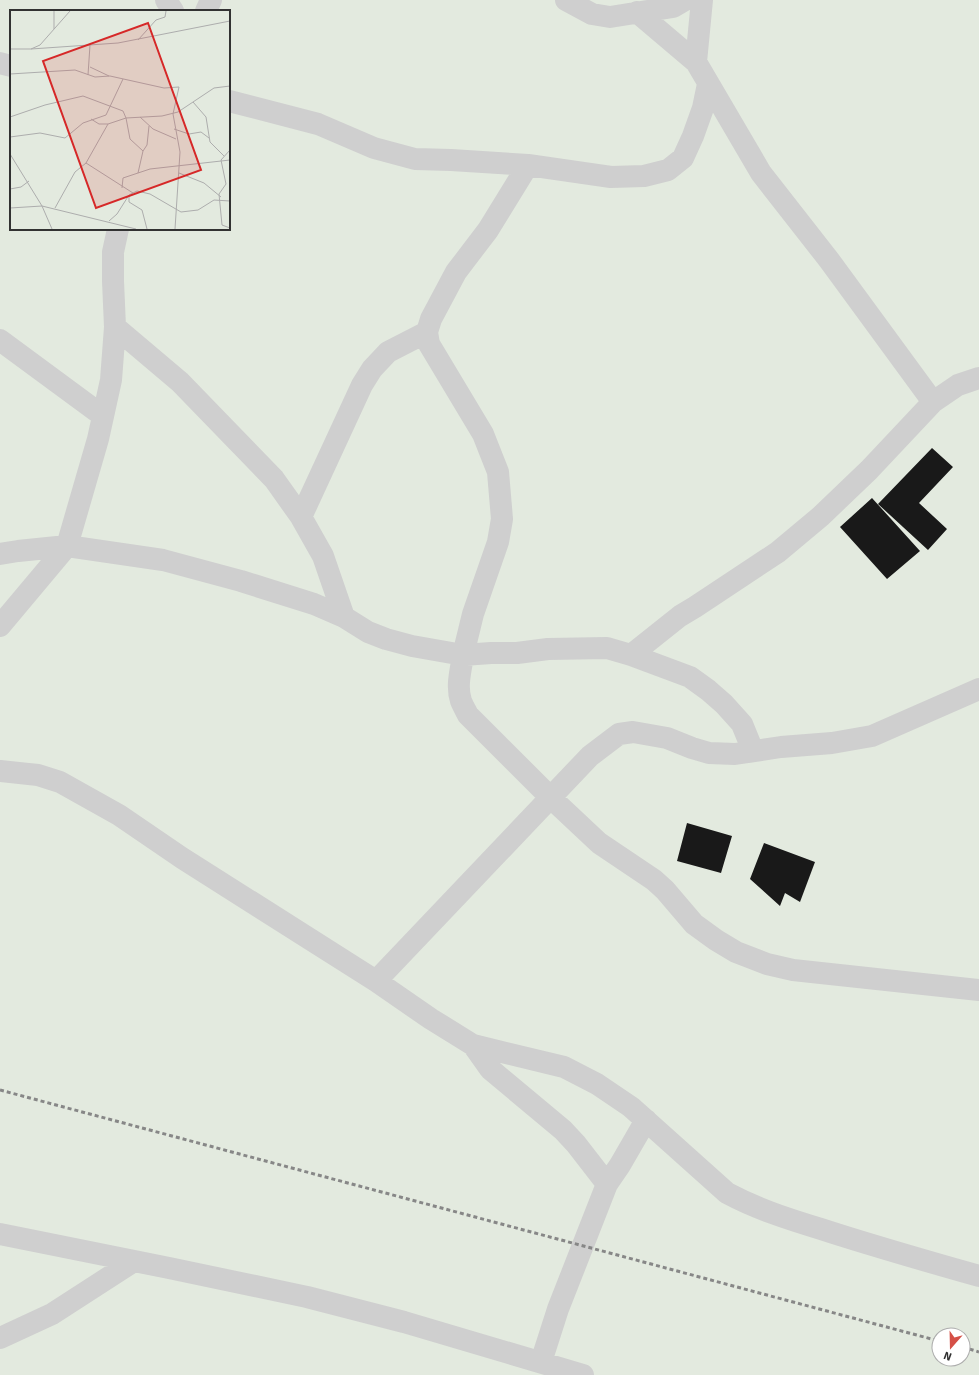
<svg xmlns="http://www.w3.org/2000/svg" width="979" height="1375" viewBox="0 0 979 1375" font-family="Signika,sans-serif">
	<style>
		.green { fill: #e3eadf; fill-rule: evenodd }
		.building { fill: #191919 }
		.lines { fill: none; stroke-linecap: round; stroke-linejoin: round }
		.minor { stroke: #cfcfcf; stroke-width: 22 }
		.rail { stroke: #878787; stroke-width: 3; stroke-dasharray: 4 3; stroke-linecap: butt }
		.inset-road { fill: none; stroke: #adadad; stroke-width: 1 }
		.view { fill: #d62828; fill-opacity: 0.15; stroke: #d62828; stroke-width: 2 }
		.inset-edge { fill: none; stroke: #323232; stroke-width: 2 }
	</style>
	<rect width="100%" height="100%" fill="#fff"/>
	<path class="green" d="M0 0H979V1375H0ZM11 11H229V229H11ZM939 1335H963V1359H939Z"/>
	<path class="building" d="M932 448 953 467 919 503 947 529 928 550 878 504Z
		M872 498 920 551 887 579 840 527Z
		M687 823 732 836 721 873 677 861Z
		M764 843 815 862 800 902 785 893 780 906 750 879Z"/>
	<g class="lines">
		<path class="minor" d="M166 0 173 11
			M566 0 592 14 610 17 673 7 685 0
			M206 11 211 0
			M637 12 696 62 761 173 829 260 933 402
			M696 62 702 0
			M0 63 11 66
			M229 101 318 124 374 148 415 159 451 160 528 165 611 177 644 176 668 170 683 158 693 136 703 108 708 84
			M528 165 488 230 456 272 431 319 427 332 429 344 483 434 498 472 502 519 498 542 473 614 463 655 491 653H517L548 649 607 648 631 655 690 677 708 690 724 704 742 724 753 751
			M115 327 180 382 274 479 301 517 323 556 344 617
			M0 340 103 416
			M301 517 362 385 372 369 388 352 427 332
			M0 554 18 551 67 546 163 560 241 581 314 604 344 617 368 632 386 639 412 646 463 655C461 670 456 686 461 701 463 706 466 711 468 715L550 797 599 843 654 880 665 890 694 924 716 940 736 952 767 964 793 970 979 990
			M0 626 67 546 98 439 111 380 115 327 113 281V252L118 229
			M631 655 680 616 695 607 778 552 821 516 869 470 933 402 958 385 979 378
			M0 771 38 775 60 782 119 815 182 858 376 981 431 1019 473 1045 564 1067 597 1084 631 1107 727 1193C757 1209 788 1219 821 1229 873 1246 926 1261 979 1276
			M376 981 590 756 619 734 633 732 667 738 692 748 709 753 735 754 781 747 832 743 872 736 979 689
			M473 1045 490 1069 563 1130 576 1144 607 1184
			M0 1234 169 1268 307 1297 404 1322 583 1375
			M0 1338 52 1314 134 1261
			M541 1362 558 1309 607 1184 620 1165 646 1120"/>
		<path class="rail" d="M0 1090 939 1341
			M963 1347 979 1352"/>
	</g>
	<g transform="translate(10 10)">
		<rect width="220" height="220" fill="#fff"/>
		<path d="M0 1H220V219H0Z" fill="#e3eadf"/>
		<path class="inset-road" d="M44 1V19M128 30 146 10 155 7 156 1M0 39H21L30 35 60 1M21 39 108 33 220 11M80 57 99 66M0 64 65 60 85 67 100 66 154 78 169 77 163 104 170 142 165 219M78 65 80 35M183 92 196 107 200 132 214 146M0 107 35 95 73 86 113 101 116 108 152 106 168 102 204 78 220 76M130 107 143 119 166 129M81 109 89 114H98L116 108 120 129 133 141 128 163M164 119 179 124 191 122 199 128M0 127 30 123 55 128 73 113 96 105 113 69M220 140 211 150 216 174 209 184 212 215 220 218M133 141 137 135 139 116M0 144 32 196 126 219M76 153 123 183M169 163 194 173 211 187M112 178 113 168 140 159 220 150M0 179 11 177 19 171M119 186V192L132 200 137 219M0 198 32 196 42 219M45 198 65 162 76 153 98 114M99 211 107 204 119 185 127 181 140 184 171 202 188 200 204 190 220 191"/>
		<path class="view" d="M138 13 191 160 86 198 33 51Z"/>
		<rect width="220" height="220" class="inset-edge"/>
	</g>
	<g transform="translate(951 1347) rotate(200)"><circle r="19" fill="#ffffff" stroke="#adadad"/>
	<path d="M0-3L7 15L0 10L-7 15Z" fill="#d55047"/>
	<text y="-6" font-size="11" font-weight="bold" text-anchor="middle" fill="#323232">N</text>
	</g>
</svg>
